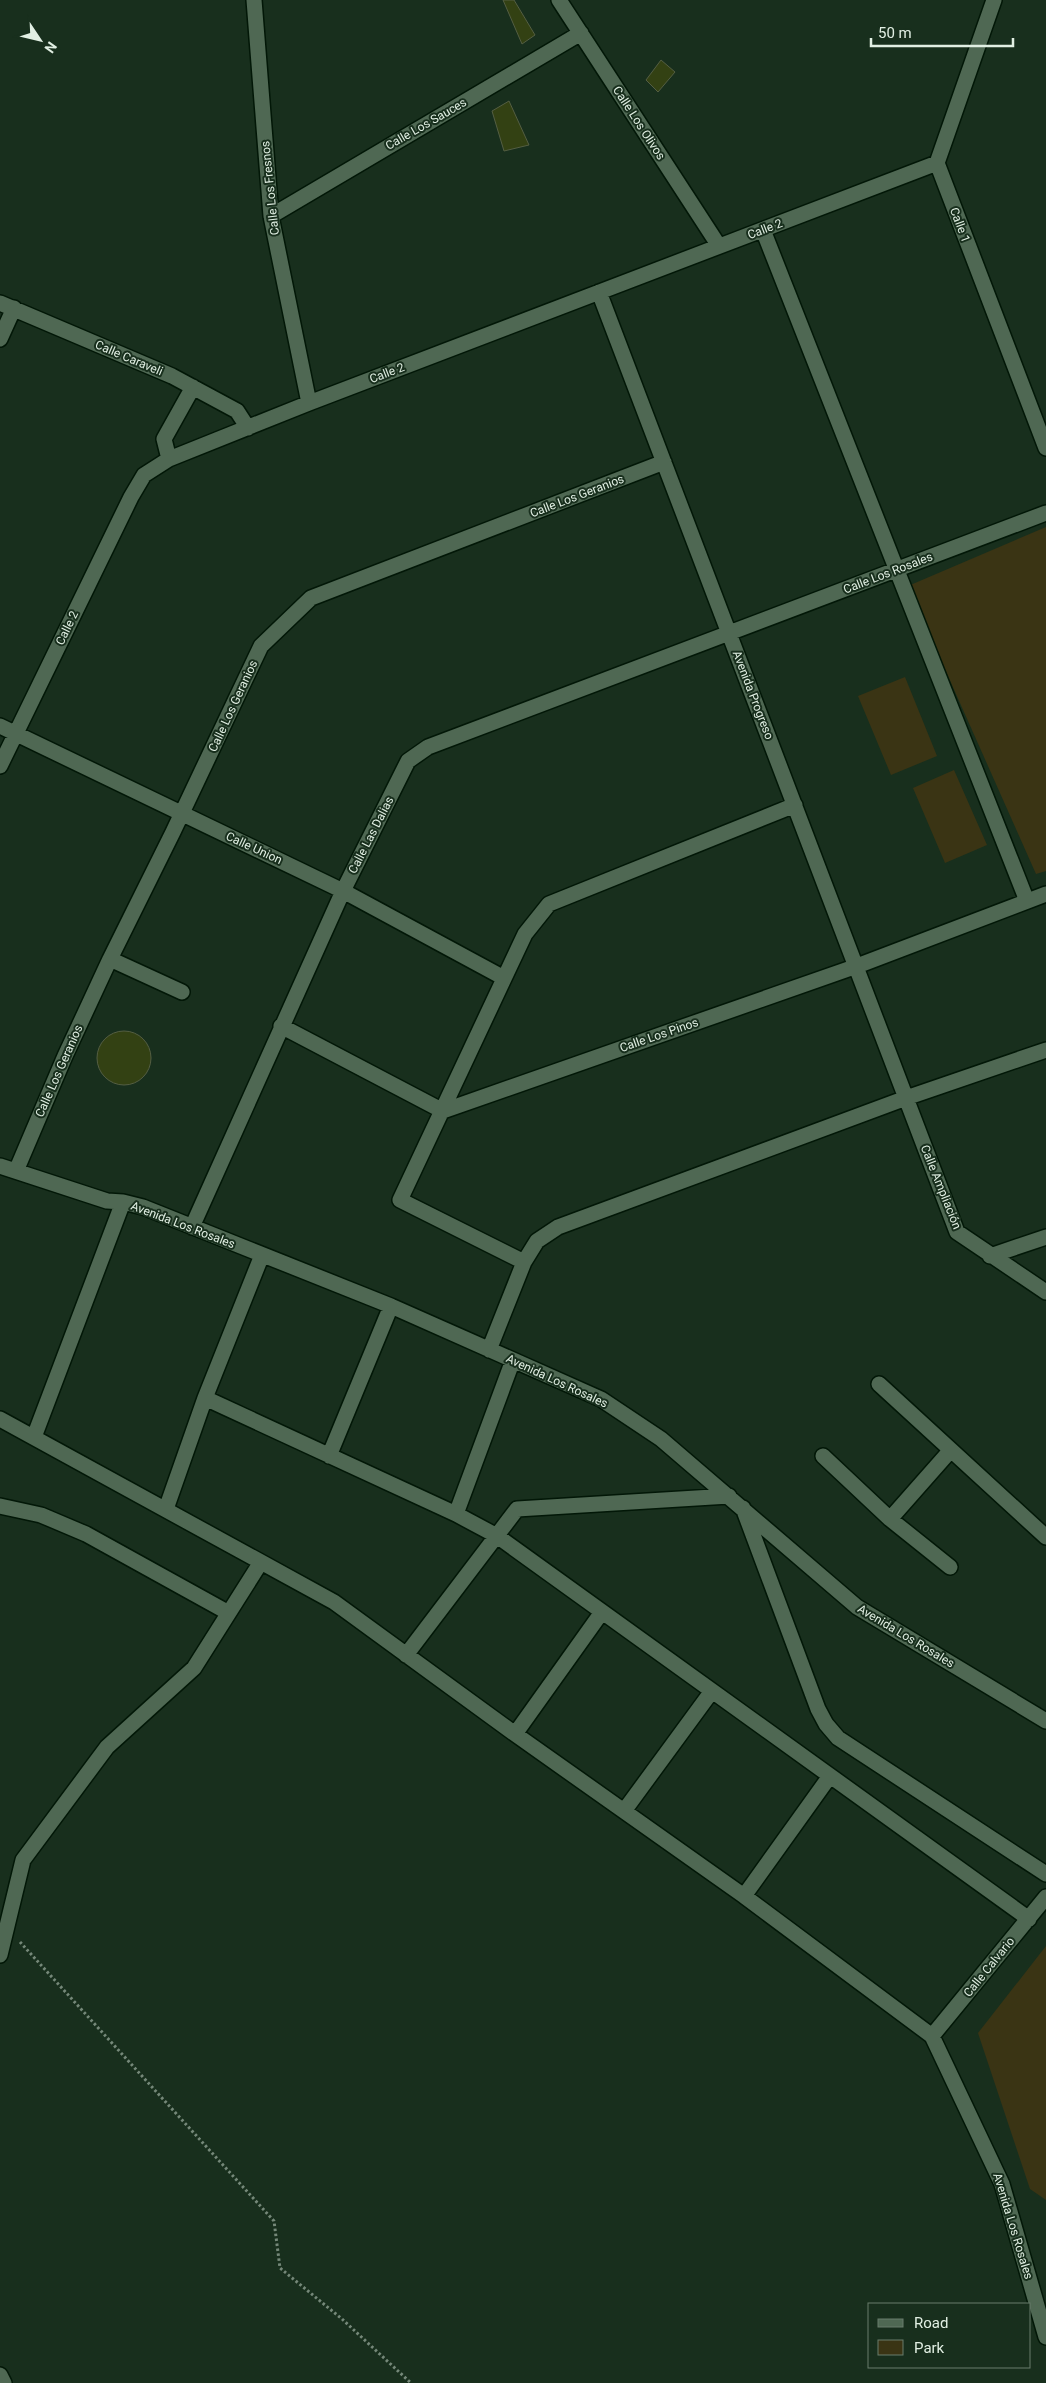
<svg xmlns="http://www.w3.org/2000/svg" width="1046" height="2383" viewBox="0 0 1046 2383" font-family="Roboto,sans-serif">
	<style>
		.green { fill: #3a3414 }
		.building { fill: #334113; stroke: #545e43 }
		.lines { fill: none; stroke-linecap: round; stroke-linejoin: round }
		.minor-casing { stroke: #021707; stroke-width: 18 }
		.path { stroke: #758879; stroke-width: 3; stroke-dasharray: 2.5 2.5; stroke-linecap: butt }
		.minor { stroke: #4f6853; stroke-width: 15 }
		.labels { text-anchor: middle; dominant-baseline: central; stroke-width: 4; stroke-linejoin: round; paint-order: stroke }
		.street-label { font-size: 12px; fill: #e1efe3; stroke: #182f1d }
	</style>
	<rect width="100%" height="100%" fill="#182f1d"/>
	<path class="green" d="M1046 527V871L1036 874 908 586Z
		M905 677 937 756 891 775 858 696Z
		M954 770 987 845 945 863 913 788Z
		M1046 1946V2200L1030 2189 978 2033Z"/>
	<path class="building" d="M503 0H514L535 35 522 44Z
		M661 60 675 72 658 92 646 80Z
		M509 101 529 145 504 151 492 111Z
		M97 1058a27 27 0 1 1 54 0a27 27 0 1 1-54 0Z"/>
	<g class="lines">
		<g class="minor-casing">
			<path id="minor" d="M254 0 271 216 309 403
				M559 0 719 246
				M994 0 937 163 1046 448
				M271 216 581 33
				M763 230 1027 901
				M599 292 957 1232 1046 1292
				M0 303 172 376 237 411 248 428
				M0 339 14 308
				M169 459 164 439 193 387
				M0 726 343 891 504 978
				M0 766 131 497 144 475 169 459 309 403 937 163
				M110 959 182 992
				M281 1026 443 1111 857 966 1046 894
				M0 1166 107 1201 123 1202 143 1207 391 1306 601 1399 661 1439 857 1607 1046 1721
				M16 1171 65 1056 110 959 173 832 261 646 311 598 664 462
				M192 1227 343 891 408 761 428 747 1046 513
				M990 1256 1046 1237
				M524 1262 400 1200 525 934 549 904 795 805
				M489 1350 524 1262 537 1241 558 1227 906 1098 1046 1050
				M879 1384 1046 1537
				M205 1398 456 1514 497 1536 1029 1919
				M0 1419 334 1602 515 1734 744 1896 932 2036 1002 2184 1046 2337
				M34 1437 123 1202
				M329 1456 391 1306
				M823 1456 890 1519 950 1567
				M0 1506 41 1515 86 1534 227 1612
				M743 1508 818 1709 826 1724 838 1738 1046 1874
				M166 1509 205 1398 262 1255
				M456 1514 513 1360
				M890 1519 950 1451
				M406 1655 517 1509 729 1496
				M515 1734 602 1612
				M624 1811 712 1691
				M744 1896 830 1776
				M0 1955 23 1860 107 1747 194 1668 261 1562
				M932 2036 1046 1897
				M0 2375 4 2383"/>
		</g>
		<path class="path" d="M20 1942 274 2221 280 2268 342 2319 411 2383"/>
		<use href="#minor" class="minor"/>
	</g>
	<g class="labels">
		<g class="street-label">
			<text transform="translate(639 123) rotate(57)">Calle Los Olivos</text>
			<text transform="translate(426 124) rotate(-30)">Calle Los Sauces</text>
			<text transform="translate(270 188) rotate(-96)">Calle Los Fresnos</text>
			<text transform="translate(960 225) rotate(69)">Calle 1</text>
			<text transform="translate(765 229) rotate(-21)">Calle 2</text>
			<text transform="translate(129 358) rotate(23)">Calle Caraveli</text>
			<text transform="translate(387 373) rotate(-21)">Calle 2</text>
			<text transform="translate(577 496) rotate(-21)">Calle Los Geranios</text>
			<text transform="translate(888 573) rotate(-21)">Calle Los Rosales</text>
			<text transform="translate(67 628) rotate(-64)">Calle 2</text>
			<text transform="translate(753 695) rotate(69)">Avenida Progreso</text>
			<text transform="translate(233 706) rotate(-65)">Calle Los Geranios</text>
			<text transform="translate(371 835) rotate(-63)">Calle Las Dalias</text>
			<text transform="translate(254 848) rotate(25)">Calle Union</text>
			<text transform="translate(659 1035) rotate(-19)">Calle Los Pinos</text>
			<text transform="translate(59 1071) rotate(-66)">Calle Los Geranios</text>
			<text transform="translate(941 1187) rotate(68)">Calle Ampliación</text>
			<text transform="translate(183 1225) rotate(21)">Avenida Los Rosales</text>
			<text transform="translate(557 1381) rotate(25)">Avenida Los Rosales</text>
			<text transform="translate(906 1636) rotate(31)">Avenida Los Rosales</text>
			<text transform="translate(989 1967) rotate(-51)">Calle Calvario</text>
			<text transform="translate(1013 2226) rotate(73)">Avenida Los Rosales</text>
		</g>
	</g>
	<rect x="868" y="2303" width="162" height="65" fill="#182f1d" stroke="#687c6c"/>
	<rect x="878" y="2319" width="25" height="8" fill="#4f6853" stroke="#687c6c"/>
	<text x="914" y="2328" font-size="15" fill="#e1efe3">Road</text>
	<rect x="878" y="2340" width="25" height="15" fill="#3a3414" stroke="#687c6c"/>
	<text x="914" y="2353" font-size="15" fill="#e1efe3">Park</text>
	<g transform="translate(40 40) rotate(125)" stroke="#182f1d" stroke-width="4" paint-order="stroke">
	<path d="M0-4L9 19L0 12L-9 19Z" fill="#e1efe3"/>
	<text y="-8" font-size="14" font-weight="bold" text-anchor="middle" fill="#e1efe3">N</text>
	</g>
	<path d="M871 38v8h142v-8" fill="none" stroke="#e1efe3" stroke-width="2.5"/>
	<text x="878" y="38" font-size="15" fill="#e1efe3" stroke="#182f1d" stroke-width="4" paint-order="stroke">50 m</text>
</svg>
